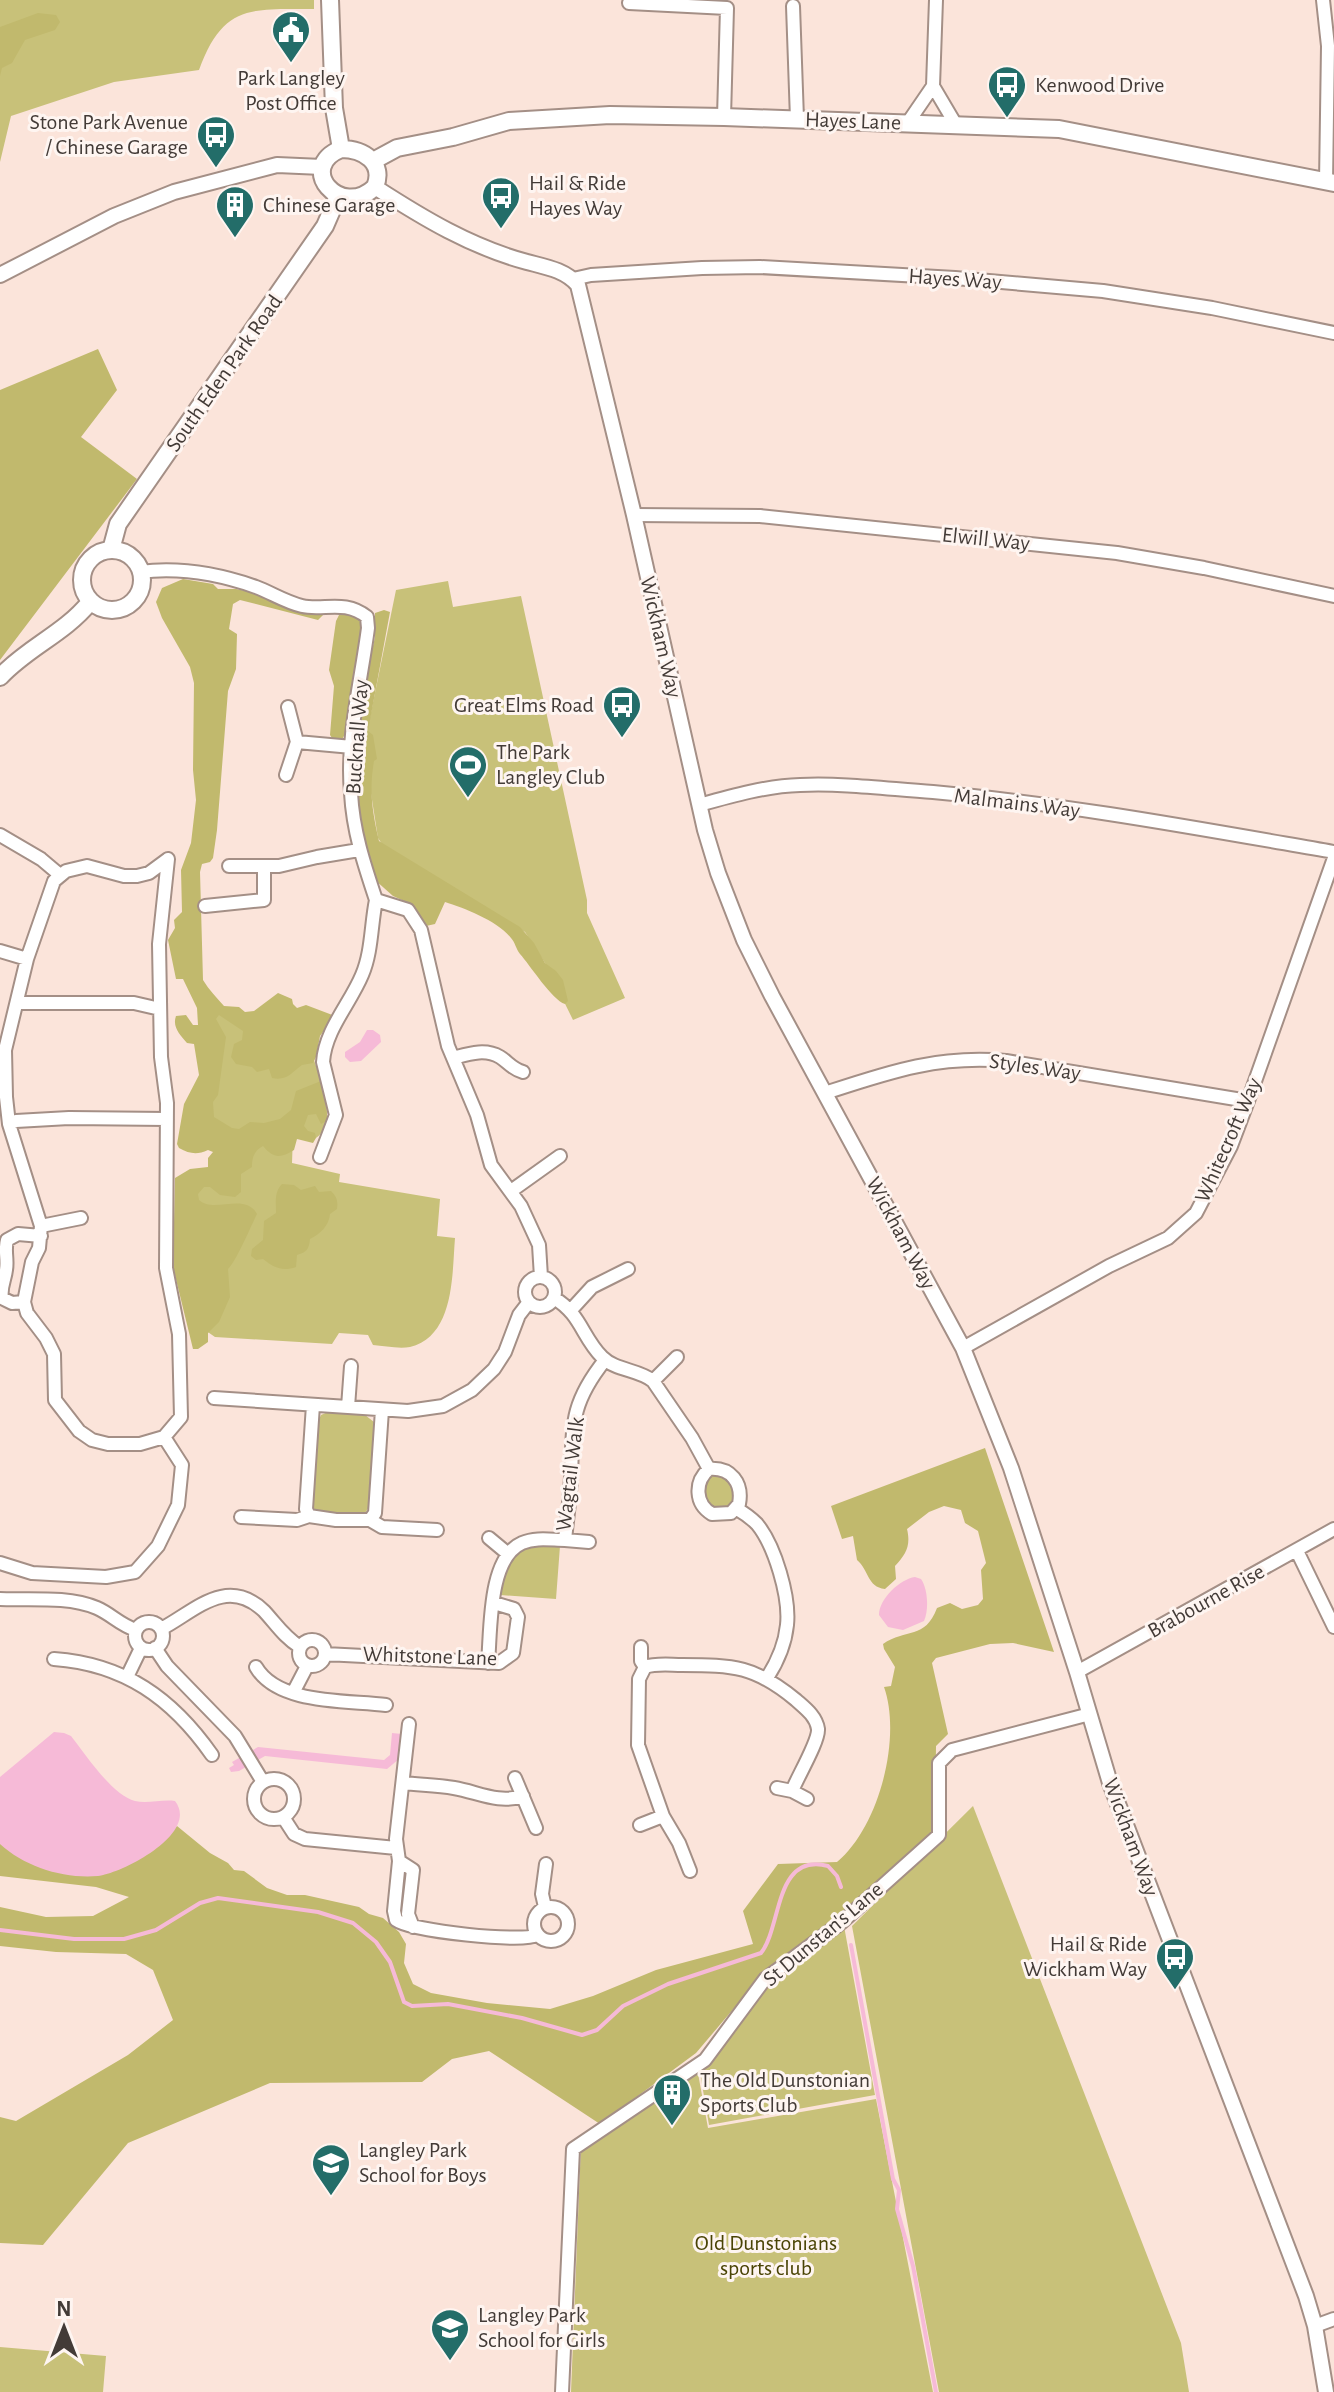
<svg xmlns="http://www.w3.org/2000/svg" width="1334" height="2392" viewBox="0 0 1334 2392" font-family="'Alegreya Sans',sans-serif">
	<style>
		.green { fill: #c8c179 }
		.forest { fill: #c1b96d }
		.water { fill: #f6bad7 }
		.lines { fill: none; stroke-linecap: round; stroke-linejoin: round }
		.stream { stroke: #f6bad7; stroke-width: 4 }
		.minor-casing { stroke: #a48f86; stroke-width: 16 }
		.tertiary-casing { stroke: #a48f86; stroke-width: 18 }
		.secondary-casing { stroke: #a48f86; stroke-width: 20 }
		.minor { stroke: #fff; stroke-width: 12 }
		.tertiary { stroke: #fff; stroke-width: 14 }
		.secondary { stroke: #fff; stroke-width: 16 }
		.labels { text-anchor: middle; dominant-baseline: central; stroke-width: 6; stroke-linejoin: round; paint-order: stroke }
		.poi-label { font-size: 22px; fill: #433b37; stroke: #fef5f1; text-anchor: start }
		.street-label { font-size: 22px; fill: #433b37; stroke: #fef5f1 }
		.park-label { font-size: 22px; fill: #494304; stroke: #fef5f1 }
	</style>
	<rect width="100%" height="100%" fill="#fbe4da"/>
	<path class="green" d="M0 0H314V9C251 9 223 4 199 70L114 82 11 116 0 162Z
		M448 581 453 607 521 596 587 900V913L625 998 573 1020 545 963 525 932 382 844 378 838 367 768V732L396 590Z
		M220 1008 313 1057C320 1079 339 1122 316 1138L293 1135 292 1163 340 1174 339 1182 440 1199 437 1236 455 1238C452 1273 455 1336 410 1347 399 1349 384 1346 373 1345L368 1335 339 1333 332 1344 215 1337 202 1328 192 1195 202 1185 227 1177 211 1123 208 1013Z
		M328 1412 365 1415 374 1422 369 1507 363 1516 318 1513 313 1507 318 1422 321 1415Z
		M723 1474 736 1488 733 1507 716 1511 703 1497V1486L709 1475Z
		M540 1545 560 1546 556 1599 500 1595C503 1565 508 1551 540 1545Z
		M973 1806 1181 2343 1189 2392H939L852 1926Z
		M844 1926 875 2095 709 2125 699 2067 768 1980Z
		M697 2068 708 2128 876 2099 933 2392H571L581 2144Z
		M0 2347 106 2356 103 2392H0Z"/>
	<path class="forest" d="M38 13 56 15 60 22 55 30 25 40 12 63 2 68 0 76V27Z
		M98 349 117 390 81 437 137 479 0 660V390Z
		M183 579 213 584 218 589H236L256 593 284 606 324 614 318 620 240 600 233 604 229 629 237 634 236 669 228 691 217 830 213 858 210 862 202 864 200 872 203 980C209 990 217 998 224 1006L239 1007 245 1012 254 1011 278 993 292 999 293 1004 297 1008 306 1005 335 1016 320 1036 316 1057 313 1063 302 1065C291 1073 287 1081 272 1078L269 1069 257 1072 252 1067 236 1064 231 1057 234 1044 242 1040 243 1031 219 1015 216 1019 226 1037 218 1095 213 1102 214 1117 232 1128 239 1129 250 1122 264 1123 280 1119 291 1110 296 1091 321 1081 328 1120 321 1124 316 1114 308 1115 304 1126 308 1131 315 1133 316 1138 313 1143 297 1139 294 1150C280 1159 273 1158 263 1146 254 1151 252 1157 252 1167L241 1174V1192L235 1197 220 1195 210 1187H204L198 1194 199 1200C214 1214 245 1192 257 1214 251 1226 236 1262 228 1269L230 1297 219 1322 208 1333V1342L198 1349H193L173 1267 175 1178 190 1169 208 1167V1158L213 1152 208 1150C197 1155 190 1154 179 1148L177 1144 184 1104 199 1075 194 1044 187 1043C180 1035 172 1027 176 1016L186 1015 193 1025H198L197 1008 183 979H176L168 940 175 928 174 920 182 912 181 870 191 843 196 800 193 770 194 683 190 667 162 618 156 602 162 588Z
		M384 610 390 612 368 731 373 735 377 759 374 761C369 790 372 811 379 841L520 927 534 943 545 963 556 971 563 980 568 1001 565 1004C552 1000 530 965 520 954 516 949 515 942 511 938 498 921 464 908 445 902L435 924 426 926 413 905 393 896 375 880 360 824 356 761 365 682 375 637V613Z
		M343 614 358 618 362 624C356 649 355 725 341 741H334L330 735 334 686 329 670 336 621 339 615Z
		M282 1184 294 1185 301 1190 315 1186 319 1192 331 1191C337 1197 338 1201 337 1209L330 1214C329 1226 320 1234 310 1239 309 1249 307 1252 297 1255L296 1267C282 1272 273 1267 263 1259L256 1260 251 1256 252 1249 263 1240 264 1221 276 1213C276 1203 274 1192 282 1184Z
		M985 1448 1054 1652 1013 1643 990 1644 936 1658 932 1663 948 1734 936 1746 935 1834 838 1919 763 1974 696 2053 600 2124 489 2051 452 2059 422 2082 270 2083 128 2143 43 2245 0 2243V2117L16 2121 128 2055 173 2020 153 1970 126 1954 56 1952 0 1946V1907L46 1917 93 1916 129 1897 96 1887 0 1876V1839L156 1845 177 1826 210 1853 228 1863 234 1870 244 1871 267 1888 287 1895H305L359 1907 369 1914 383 1918 399 1932 406 1944 404 1963 413 1984 431 1993 487 2003 550 2009 593 1996 656 1970 753 1944 743 1911 778 1864 837 1862C879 1827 902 1738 884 1687L891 1686 895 1667 884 1649 883 1644C906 1628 925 1640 937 1608L950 1603 962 1609 978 1605 983 1599 981 1570 986 1563 978 1531 965 1523 961 1510 944 1506 929 1512 907 1529C911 1546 906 1554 895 1566L896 1579 885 1589C867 1587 869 1570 857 1560L853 1536 842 1539 831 1506Z"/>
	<path class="water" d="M367 1030H373L380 1035 381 1042 361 1061 350 1062 345 1057V1052L360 1042Z
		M915 1577 921 1579C928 1589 929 1610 924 1621L903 1630 888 1627 879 1615C879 1599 900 1579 915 1577Z
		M54 1732 64 1733 71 1736C86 1755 112 1795 135 1801 148 1804 162 1799 175 1801 200 1833 123 1873 98 1876 64 1879 25 1867 0 1844V1777Z
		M392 1733 402 1734 399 1759 387 1769 265 1756 239 1771 231 1772 229 1768 234 1765 232 1762 258 1747 384 1760 390 1755Z"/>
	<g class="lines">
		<path class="stream" d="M0 1930 74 1939H124L156 1930 200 1903 218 1898 318 1912 353 1923 376 1942 390 1962 404 2002 412 2006 448 2004 522 2018 582 2035 597 2030 623 2006 668 1984 761 1953C782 1927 774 1852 828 1866L837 1876 841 1887
			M851 1945 893 2179 899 2190 897 2209 913 2266 936 2392"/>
		<g class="minor-casing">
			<path id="minor" d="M936 0 933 86 956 125
				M1323 0 1328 46 1326 182
				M629 3 727 8 724 117
				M793 6 797 119
				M907 124 933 86
				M573 279 591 275 702 268 760 267 955 278 1103 291 1212 308 1334 333
				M634 515 760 516 1117 553 1204 568 1334 596
				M140 572C179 567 219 574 256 587 272 593 285 602 302 606 323 611 345 599 367 617L368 628C361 682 346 739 351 793 353 831 364 864 376 900
				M288 707 297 742 352 747
				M286 775 297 742
				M699 805C731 796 766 786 800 785 844 783 888 789 933 792 1067 804 1201 829 1334 852
				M0 835 41 859 60 875
				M229 866H279L317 857 359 850
				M376 900 408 910 421 930 448 1046 477 1115 491 1165 521 1206 539 1245 541 1277
				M205 906 264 900V866
				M0 951 27 959
				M17 1003H134L160 1009
				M453 1058C468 1054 485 1048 500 1057 508 1062 512 1069 523 1072
				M825 1093C889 1072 938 1055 1006 1061L1248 1101
				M9 1124 16 1121 69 1118 167 1119
				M320 1157 336 1115 323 1062C325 1030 350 1004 362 975 372 952 371 924 376 900
				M511 1191 560 1156
				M41 1226 81 1218
				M525 1292a15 15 0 1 1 30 0a15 15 0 1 1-30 0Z
				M554 1298C581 1314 582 1337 602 1357 616 1371 638 1369 653 1381L692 1438 709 1469
				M24 1302 12 1303 2 1298C0 1287 5 1280 6 1270 8 1259 4 1251 7 1240L18 1234 41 1236
				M571 1310 592 1287 628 1269
				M963 1348 1109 1266 1168 1238 1196 1213 1231 1146 1248 1101 1334 858
				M653 1381 677 1357
				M214 1398 408 1411 443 1406 472 1390 494 1369 505 1352 519 1315 529 1302
				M348 1407 351 1366
				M164 1437 140 1444H108L92 1440 79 1431 55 1400 54 1354 46 1338 27 1313 24 1302 32 1262 39 1248 41 1226 9 1124 6 1097 5 1050 27 959 54 881 66 871 87 866 124 876H137L149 873 168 859
				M709 1469C731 1467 743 1483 739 1504L731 1513 712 1514C695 1504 694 1482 709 1469Z
				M737 1509C744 1513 751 1518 757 1524 775 1546 790 1597 787 1625 785 1645 778 1661 767 1678
				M309 1516 306 1509 313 1405
				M241 1517 297 1520 309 1516 336 1520H370L375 1513 382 1410
				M370 1520 382 1527 437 1530
				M489 1538 507 1553
				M565 1540 589 1542
				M1297 1551 1334 1627
				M0 1563 32 1573 106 1577 135 1572 158 1546 178 1505 182 1465 164 1437 181 1417 179 1334 166 1268 167 1103 161 1057 159 944 168 859
				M0 1599C31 1600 68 1596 97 1608 111 1614 120 1625 136 1630
				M135 1636a14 14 0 1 1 28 0a14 14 0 1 1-28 0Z
				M161 1629C194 1612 226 1575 264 1611 276 1624 284 1637 300 1647
				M299 1653a13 13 0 1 1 26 0a13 13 0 1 1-26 0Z
				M641 1647V1661L645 1667
				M155 1648 167 1666 235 1736 263 1782
				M325 1654 499 1663 513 1653 518 1617 514 1609 494 1603
				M54 1659C124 1664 172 1698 212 1755
				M488 1663C491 1629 488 1558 522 1543 536 1537 551 1540 565 1540 567 1520 570 1498 571 1477 573 1425 570 1404 605 1360
				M256 1667C278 1705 348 1700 386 1705
				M1077 1672 1334 1529
				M127 1677 141 1648
				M293 1693 307 1666
				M409 1724 396 1839 399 1861 394 1911 396 1920C411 1931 522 1943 537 1935
				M515 1778 536 1828
				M254 1799a20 20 0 1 1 40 0a20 20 0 1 1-40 0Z
				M403 1783C420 1785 437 1785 454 1788 478 1792 498 1804 523 1796
				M777 1788 792 1791
				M283 1817 294 1834 305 1839 396 1848
				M640 1825 663 1816
				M399 1861 413 1870 408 1914 413 1927
				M690 1871 679 1843 663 1816 638 1745 639 1679 645 1667C656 1663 670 1665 682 1665 734 1665 755 1666 796 1700 805 1708 816 1716 818 1729 819 1741 798 1776 792 1791L807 1799
				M534 1924a17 17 0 1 1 34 0a17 17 0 1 1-34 0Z
				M545 1907 542 1894 546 1864
				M1315 2326 1334 2319
				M562 2392 573 2149 705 2060 765 1979 842 1922 939 1835V1763L952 1750 1090 1714"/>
		</g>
		<g class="tertiary-casing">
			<path id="tertiary" d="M375 187C423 218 471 247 527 262 546 267 565 270 578 285L634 515 705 830 718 873 744 940 772 996 963 1348 1011 1468 1077 1672 1110 1783 1306 2296 1315 2326 1326 2392
				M0 275 114 216 174 192 277 165 322 167"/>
		</g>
		<g class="secondary-casing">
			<path id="secondary" d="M330 0 334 108 341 149
				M341 149C364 149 385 163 375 187 340 220 296 167 341 149Z
				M373 161 397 148 453 137 509 121 610 115 724 117 1059 129 1334 183
				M82 580a30 30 0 1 1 60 0a30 30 0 1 1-60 0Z
				M111 550 118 524 325 226 338 196
				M0 677C28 647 64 634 90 602"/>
		</g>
		<use href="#minor" class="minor"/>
		<use href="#tertiary" class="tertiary"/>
		<use href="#secondary" class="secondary"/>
	</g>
	<defs>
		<g id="civic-pin" transform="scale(2)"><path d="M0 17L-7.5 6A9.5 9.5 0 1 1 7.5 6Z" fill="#236d69" stroke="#fef5f1"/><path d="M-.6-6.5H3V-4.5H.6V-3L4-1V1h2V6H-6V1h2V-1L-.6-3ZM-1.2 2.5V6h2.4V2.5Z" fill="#fff"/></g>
		<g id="bus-pin" transform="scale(2)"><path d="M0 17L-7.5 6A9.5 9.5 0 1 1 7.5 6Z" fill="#236d69" stroke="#fef5f1"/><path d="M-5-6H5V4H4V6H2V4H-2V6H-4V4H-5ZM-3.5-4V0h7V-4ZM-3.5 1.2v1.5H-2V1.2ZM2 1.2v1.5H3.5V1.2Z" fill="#fff"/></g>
		<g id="building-pin" transform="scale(2)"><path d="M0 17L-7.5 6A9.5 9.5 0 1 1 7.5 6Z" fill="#236d69" stroke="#fef5f1"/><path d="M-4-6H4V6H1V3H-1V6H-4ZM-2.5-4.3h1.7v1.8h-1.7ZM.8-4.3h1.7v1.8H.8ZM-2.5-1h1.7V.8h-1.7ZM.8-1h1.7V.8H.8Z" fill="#fff"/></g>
		<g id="stadium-pin" transform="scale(2)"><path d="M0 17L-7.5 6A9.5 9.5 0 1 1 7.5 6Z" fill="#236d69" stroke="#fef5f1"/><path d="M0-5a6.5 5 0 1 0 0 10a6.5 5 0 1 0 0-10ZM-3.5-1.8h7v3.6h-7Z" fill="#fff"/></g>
		<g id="school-pin" transform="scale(2)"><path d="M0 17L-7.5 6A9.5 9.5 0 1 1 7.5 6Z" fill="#236d69" stroke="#fef5f1"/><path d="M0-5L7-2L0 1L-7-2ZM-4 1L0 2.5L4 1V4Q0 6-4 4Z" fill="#fff"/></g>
	</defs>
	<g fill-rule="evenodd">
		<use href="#civic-pin" x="291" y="30"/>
		<use href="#bus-pin" x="1007" y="85"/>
		<use href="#bus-pin" x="216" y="135"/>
		<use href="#bus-pin" x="501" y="196"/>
		<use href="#building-pin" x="235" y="205"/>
		<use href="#bus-pin" x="622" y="705"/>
		<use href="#stadium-pin" x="468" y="765"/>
		<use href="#bus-pin" x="1175" y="1957"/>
		<use href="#building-pin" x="672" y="2093"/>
		<use href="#school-pin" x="331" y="2163"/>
		<use href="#school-pin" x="450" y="2328"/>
	</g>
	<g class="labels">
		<g class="poi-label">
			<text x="291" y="78" text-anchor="middle">Park Langley<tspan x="291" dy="25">Post Office</tspan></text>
			<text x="1035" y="85">Kenwood Drive</text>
			<text x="188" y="122" text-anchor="end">Stone Park Avenue<tspan x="188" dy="25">/ Chinese Garage</tspan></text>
			<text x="529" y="183">Hail &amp; Ride<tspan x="529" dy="25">Hayes Way</tspan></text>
			<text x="263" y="205">Chinese Garage</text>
			<text x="594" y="705" text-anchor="end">Great Elms Road</text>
			<text x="496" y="752">The Park<tspan x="496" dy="25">Langley Club</tspan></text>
			<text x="1147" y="1944" text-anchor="end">Hail &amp; Ride<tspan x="1147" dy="25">Wickham Way</tspan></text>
			<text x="700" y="2080">The Old Dunstonian<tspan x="700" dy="25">Sports Club</tspan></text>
			<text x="359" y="2150">Langley Park<tspan x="359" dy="25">School for Boys</tspan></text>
			<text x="478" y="2315">Langley Park<tspan x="478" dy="25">School for Girls</tspan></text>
		</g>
		<g class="street-label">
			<text transform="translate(853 121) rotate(2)">Hayes Lane</text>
			<text transform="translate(955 279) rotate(4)">Hayes Way</text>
			<text transform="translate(224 373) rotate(-55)">South Eden Park Road</text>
			<text transform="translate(986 539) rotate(6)">Elwill Way</text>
			<text transform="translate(661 637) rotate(77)">Wickham Way</text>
			<text transform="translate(357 737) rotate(-86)">Bucknall Way</text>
			<text transform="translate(1017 803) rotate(7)">Malmains Way</text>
			<text transform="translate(1035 1067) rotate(8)">Styles Way</text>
			<text transform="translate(1228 1140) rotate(-66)">Whitecroft Way</text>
			<text transform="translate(901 1233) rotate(62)">Wickham Way</text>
			<text transform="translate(570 1474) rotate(-83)">Wagtail Walk</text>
			<text transform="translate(1206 1601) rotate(-29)">Brabourne Rise</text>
			<text transform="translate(430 1656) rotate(2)">Whitstone Lane</text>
			<text transform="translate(1131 1837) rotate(70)">Wickham Way</text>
			<text transform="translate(823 1934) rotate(-40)">St Dunstan's Lane</text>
		</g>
		<g class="park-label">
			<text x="766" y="2243">Old Dunstonians<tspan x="766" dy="25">sports club</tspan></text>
		</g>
	</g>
	<g transform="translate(64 2328)" stroke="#fef5f1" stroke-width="6" paint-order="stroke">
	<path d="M0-6L14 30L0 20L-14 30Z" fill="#433b37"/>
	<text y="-12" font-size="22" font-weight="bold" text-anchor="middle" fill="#433b37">N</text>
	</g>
</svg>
